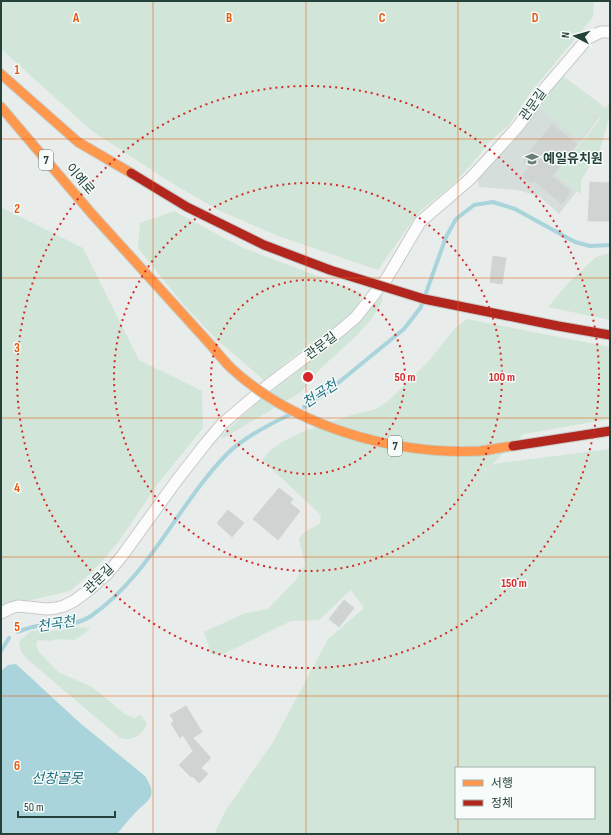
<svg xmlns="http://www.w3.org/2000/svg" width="611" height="835" viewBox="0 0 611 835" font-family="'Sofia Sans Condensed','Noto Sans KR',sans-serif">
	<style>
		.built { fill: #d6dedb }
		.green { fill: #d1e6d8; fill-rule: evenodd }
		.water { fill: #a9d4db }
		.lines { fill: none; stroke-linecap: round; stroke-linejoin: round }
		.stream { stroke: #a9d4db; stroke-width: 4 }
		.building { fill: #cfd4d2; stroke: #d1d6d4 }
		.street-casing { stroke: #c5cac8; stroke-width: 13 }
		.slow-casing { stroke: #c3ccc9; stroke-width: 11 }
		.jam-casing { stroke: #c3ccc9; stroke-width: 11 }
		.street { stroke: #fcfcfc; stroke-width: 11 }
		.slow { stroke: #ff974d; stroke-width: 9 }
		.jam { stroke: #b3261e; stroke-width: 9 }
		.slow-bridge-casing { stroke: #c3ccc9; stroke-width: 11; stroke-linecap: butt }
		.jam-bridge-casing { stroke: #c3ccc9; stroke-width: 11; stroke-linecap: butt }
		.slow-bridge { stroke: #ff974d; stroke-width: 9 }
		.jam-bridge { stroke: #b3261e; stroke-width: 9 }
		.grid { fill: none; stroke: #e8590c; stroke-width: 1; stroke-opacity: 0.55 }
		.ring { fill: none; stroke: #d62828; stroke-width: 2; stroke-dasharray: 2 4 }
		.labels { text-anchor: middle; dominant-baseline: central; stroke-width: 3; stroke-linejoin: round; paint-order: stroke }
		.shield { fill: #f7fbf9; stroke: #637a73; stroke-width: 1 }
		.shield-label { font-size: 12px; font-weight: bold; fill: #24423a }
		.street-label { font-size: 13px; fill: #24423a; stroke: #f7fbf9 }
		.poi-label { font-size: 13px; font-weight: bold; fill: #24423a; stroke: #f7fbf9; text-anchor: start }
		.water-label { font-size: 14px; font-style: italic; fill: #1c6f80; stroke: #f7fbf9 }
		.grid-label { font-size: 13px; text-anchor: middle; font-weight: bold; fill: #e8590c; stroke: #f7fbf9; stroke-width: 3; stroke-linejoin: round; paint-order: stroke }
		.centre { fill: #d62828; stroke: #f7fbf9; stroke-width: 2 }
		.ring-label { font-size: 12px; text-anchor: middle; font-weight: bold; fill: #d62828; stroke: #f7fbf9; stroke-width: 3; stroke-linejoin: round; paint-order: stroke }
	</style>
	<rect width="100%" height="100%" fill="#e8edeb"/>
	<path class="built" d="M556 84 599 118 556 175 577 191 559 214 539 196 517 190 479 187 477 178 512 142 536 107Z"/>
	<path class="green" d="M1 1H594L593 17 531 92 509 125 490 141 472 164 451 186 419 212 378 270 278 236 218 210 170 182 92 131 1 49Z
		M563 76 606 108 610 101V114L600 150 581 180V194L556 175 600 119 556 84Z
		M556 85 596 119 578 140 538 106Z
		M1 207 83 248 139 360 202 391 203 428 157 485 117 544 91 573 70 591 1 607Z
		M174 211 241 247 362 293 358 307 338 327 311 343 285 363 265 381 216 339 183 304 138 248 140 223Z
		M610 253V320L548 307 569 282 596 257Z
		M382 295V302L370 321 354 338 320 369 301 392 222 439 221 436 259 401 338 340 364 317Z
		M467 319 610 347V419L524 434 469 486 445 495 469 486 493 464 610 449V834H214L226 810 273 742 328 639 364 608 351 590 319 620 291 621 219 656 211 654 204 632 245 613 268 609 295 581 305 564 299 539 304 532 320 524 321 515 262 460 268 452 282 442 304 431 351 415 373 410 386 403 429 361 453 330ZM456 768H594V818H456Z
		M80 627 90 628 84 634 74 640 56 639 51 641 38 640 36 645 39 652 58 672 92 687 126 715 134 718 141 715 147 724C142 735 132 742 120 738L40 670 29 661 22 653 19 644 20 640 31 631 59 630Z"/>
	<path class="water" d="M16 664 80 723 145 776C158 797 150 798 136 812 129 819 123 827 117 834H1V671L8 665Z"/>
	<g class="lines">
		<path class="stream" d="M426 293 446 237 456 219 474 205 493 202 515 209 575 242 590 246 610 245
			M304 407 327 392 404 329 421 307 422 303
			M18 632C27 628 35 626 44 625 63 623 74 627 91 616 150 575 178 504 227 454 242 439 270 424 289 415
			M1 651 9 638"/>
	</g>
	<path class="building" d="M552 124 577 144 552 176 571 191 562 204 534 181 532 183 522 176 530 166 523 160Z
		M590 182 610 183V221H588Z
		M493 256 506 258 502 284 490 282Z
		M279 488 293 499 290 503 300 511 278 540 253 519Z
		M228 510 244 523 232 537 217 523Z
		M344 600 354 608 339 627 329 619Z
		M186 706 202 732 193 738 211 758 201 768 208 774 199 783 192 776 191 777 179 765 193 751 183 735 180 738 171 723 174 721 170 715Z"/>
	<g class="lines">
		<g class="street-casing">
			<path id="street" d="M1 613 11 608 18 606 47 609 56 608 64 606 74 601 89 590 107 574 122 556 177 480 206 443 222 424 267 386 341 330 356 317 387 278 420 222 470 179 504 142 519 125 546 87 588 38 601 32H610"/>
		</g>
		<g class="slow-casing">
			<path id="slow" d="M1 74 78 142 131 173
				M1 107 92 214 209 343"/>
		</g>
		<g class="jam-casing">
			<path id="jam" d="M131 173 187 207 264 245 330 270"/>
		</g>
		<use href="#street" class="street"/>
		<use href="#slow" class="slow"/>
		<use href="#jam" class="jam"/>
		<g class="slow-bridge-casing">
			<path id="slow-bridge" d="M209 343C216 351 223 360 231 368 295 427 394 455 480 451 491 450 502 447 513 446"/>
		</g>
		<g class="jam-bridge-casing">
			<path id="jam-bridge" d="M330 270 424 299 558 326 610 335
				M513 446 610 431"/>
		</g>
		<use href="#slow-bridge" class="slow-bridge"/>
		<use href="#jam-bridge" class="jam-bridge"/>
	</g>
	<path class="grid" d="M153 1V834M306 1V834M458 1V768M1 139H610M1 278H610M1 418H610M1 557H610M1 696H610M458 818V834"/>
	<g class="ring">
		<circle cx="308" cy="377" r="97"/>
		<circle cx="308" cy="377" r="194"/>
		<circle cx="308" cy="377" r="291"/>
	</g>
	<defs>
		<g id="school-bare" transform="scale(1.08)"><path d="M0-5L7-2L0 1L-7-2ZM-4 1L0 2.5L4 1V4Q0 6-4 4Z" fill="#697e78" stroke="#f7fbf9" stroke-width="2.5" paint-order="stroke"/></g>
	</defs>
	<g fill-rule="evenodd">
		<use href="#school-bare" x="532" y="159"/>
	</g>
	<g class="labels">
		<g class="shield">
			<rect x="39" y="150" width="14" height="20" rx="3"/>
			<rect x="388" y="436" width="14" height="20" rx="3"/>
		</g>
		<g class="shield-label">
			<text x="46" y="160">7</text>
			<text x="395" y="446">7</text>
		</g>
		<g class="street-label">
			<text transform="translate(533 105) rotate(-54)">관문길</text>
			<text transform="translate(80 179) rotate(49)">이예로</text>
			<text transform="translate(321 346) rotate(-37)">관문길</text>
			<text transform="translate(99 579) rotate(-44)">관문길</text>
		</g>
		<g class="poi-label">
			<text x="543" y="159">예일유치원</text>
		</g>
		<g class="water-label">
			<text transform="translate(320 394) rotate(-33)">천곡천</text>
			<text transform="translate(56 624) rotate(-9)">천곡천</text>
			<text x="57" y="778">선창골못</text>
		</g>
	</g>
	<g class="grid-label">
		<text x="76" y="22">A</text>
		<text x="229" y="22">B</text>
		<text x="382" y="22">C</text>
		<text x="535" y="22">D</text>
		<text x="17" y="74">1</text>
		<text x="17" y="213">2</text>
		<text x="17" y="352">3</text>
		<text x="17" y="492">4</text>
		<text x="17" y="631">5</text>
		<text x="17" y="770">6</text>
	</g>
	<circle cx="308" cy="377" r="6" class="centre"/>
	<g class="ring-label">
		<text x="405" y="381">50 m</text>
		<text x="502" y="381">100 m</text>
		<text x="514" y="587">150 m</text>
	</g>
	<rect width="611" height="835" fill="none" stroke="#24423a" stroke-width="4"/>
	<rect x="455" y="767" width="140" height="52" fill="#f7fbf9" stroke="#a3b1ad"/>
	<rect x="463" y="780" width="20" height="6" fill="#ff974d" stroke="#a3b1ad"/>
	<text x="491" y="787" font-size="12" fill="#24423a">서행</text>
	<rect x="463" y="800" width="20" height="6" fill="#b3261e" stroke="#a3b1ad"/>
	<text x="491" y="807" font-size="12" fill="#24423a">정체</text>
	<g transform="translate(575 36) rotate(276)" stroke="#f7fbf9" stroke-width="3" paint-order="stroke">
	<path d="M0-3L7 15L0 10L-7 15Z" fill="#24423a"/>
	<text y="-6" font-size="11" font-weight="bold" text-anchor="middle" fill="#24423a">N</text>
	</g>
	<path d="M18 811v6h97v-6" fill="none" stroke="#24423a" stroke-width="2"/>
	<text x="24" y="811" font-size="12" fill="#24423a" stroke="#f7fbf9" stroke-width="3" paint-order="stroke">50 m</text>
</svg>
